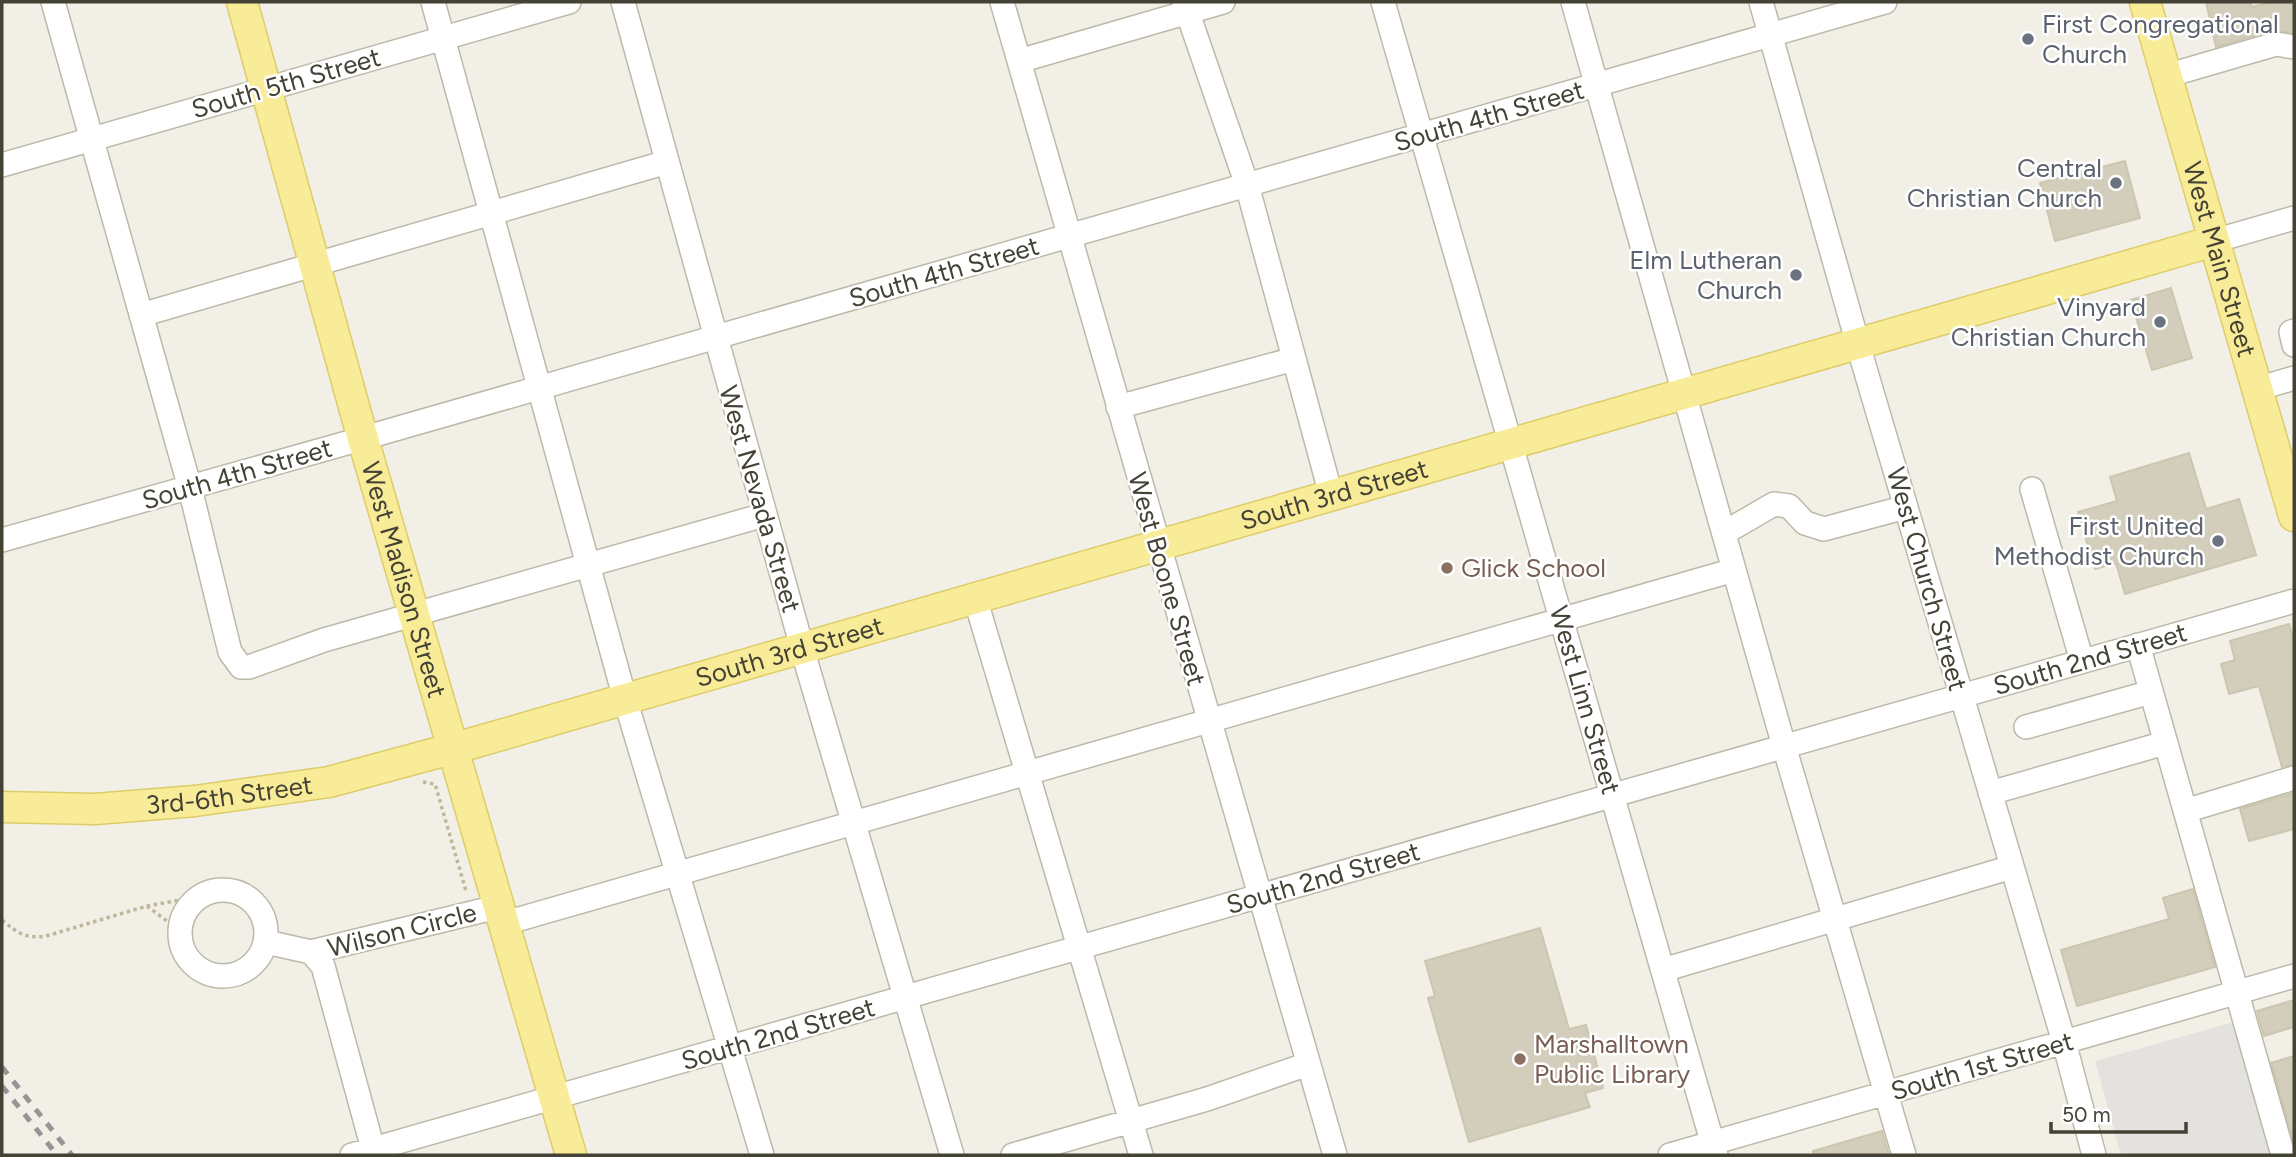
<svg xmlns="http://www.w3.org/2000/svg" width="2296" height="1157" viewBox="0 0 2296 1157" font-family="Figtree,sans-serif">
	<style>
		.parking { fill: #e3e2de }
		.building { fill: #d3cdbc; stroke: #cdc6af; stroke-width: 2 }
		.lines { fill: none; stroke-linecap: round; stroke-linejoin: round }
		.minor-casing { stroke: #bdb9a9; stroke-width: 26 }
		.major-casing { stroke: #ddcc69; stroke-width: 33 }
		.path { stroke: #beb79b; stroke-width: 3.5; stroke-dasharray: 3.5 3.5; stroke-linecap: butt }
		.minor { stroke: #fff; stroke-width: 23 }
		.major { stroke: #f8ec98; stroke-width: 30 }
		.rail { stroke: #959595; stroke-width: 5; stroke-dasharray: 9 9; stroke-linecap: butt }
		.worship-dot { fill: #6b7280; stroke: #fff; stroke-width: 2.5 }
		.education-dot { fill: #8d6e63; stroke: #fff; stroke-width: 2.5 }
		.labels { text-anchor: middle; dominant-baseline: central; stroke-width: 5; stroke-linejoin: round; paint-order: stroke }
		.worship-label { font-size: 26px; fill: #5b616d; stroke: #fff; text-anchor: end }
		.street-label { font-size: 26px; fill: #444135; stroke: #fff }
		.education-label { font-size: 26px; fill: #785e54; stroke: #fff; text-anchor: start }
	</style>
	<rect width="100%" height="100%" fill="#f2f0e6"/>
	<path class="parking" d="M2237 1021 2275 1155H2121L2095 1061Z"/>
	<path class="building" d="M2206 2H2250L2252 7 2272 2H2294V33L2273 30 2216 47Z
		M2125 161 2140 218 2055 241 2040 183Z
		M2171 288 2192 358 2152 370 2131 300Z
		M2189 453 2206 509 2239 499 2256 555 2125 594 2116 563 2095 569 2078 512 2117 501 2110 477Z
		M2289 624 2294 641V764L2282 767 2259 686 2229 694 2221 664 2235 660 2230 641Z
		M2294 793V829L2249 841 2240 809Z
		M2193 889 2215 967 2077 1006 2061 950 2169 919 2163 898Z
		M1540 928 1569 1029 1586 1025 1603 1088 1585 1093 1590 1107 1469 1142 1428 998 1435 996 1425 961Z
		M2294 1000V1027L2264 1036 2257 1011Z
		M2294 1056V1143L2271 1063Z
		M1882 1131 1889 1155H1813V1151Z"/>
	<g class="lines">
		<g class="minor-casing">
			<path id="minor" d="M53 2 190 488 230 652 241 667H249L324 640 764 515
				M433 2 625 699 762 1155
				M623 2 808 669 952 1155
				M1002 2 1335 1155
				M1184 2 1247 185 1331 495
				M1383 2 1716 1155
				M1573 2 1784 746 1904 1155
				M1761 2 1863 362 2064 1042 2094 1155
				M1019 61 1223 2
				M2166 76 2276 44 2294 47
				M2 165 569 2
				M2214 241 2294 218
				M141 315 667 162
				M2294 331 2291 332 2294 345
				M2257 389 2294 378
				M1118 407 1294 359
				M2032 489 2082 661
				M1724 533 1774 504 1789 506 1805 523 1824 529 1906 507
				M2 540 336 446 1885 2
				M975 598 1141 1155
				M2138 645 2283 1155
				M2026 727 2151 692
				M1990 793 2165 743
				M2185 811 2294 778
				M180 933a43 43 0 1 1 86 0a43 43 0 1 1-86 0Z
				M502 924 1734 570
				M266 942 311 952 497 907
				M311 952 323 966 373 1149
				M1663 970 2012 867
				M352 1155 2294 601
				M1013 1155 1207 1099 1308 1064
				M1670 1155 2294 976"/>
		</g>
		<g class="major-casing">
			<g id="major">
				<path id="s1" d="M242 2 363 439 571 1155"/>
				<path id="s2" d="M2145 2 2294 516"/>
				<path id="s3" d="M2 807 95 809 195 801 329 782 473 743 2214 241"/>
			</g>
		</g>
		<path class="path" d="M423 782 435 784 466 891
			M147 906 167 921 179 934
			M2 920C17 933 26 939 46 936L147 906 197 897"/>
		<use href="#minor" class="minor"/>
		<use href="#major" class="major"/>
		<path class="rail" d="M2 1067 72 1155
			M2 1086 57 1155"/>
	</g>
	<g class="worship-dot">
		<circle cx="2028" cy="39" r="7"/>
		<circle cx="2116" cy="183" r="7"/>
		<circle cx="1796" cy="275" r="7"/>
		<circle cx="2160" cy="322" r="7"/>
		<circle cx="2218" cy="541" r="7"/>
	</g>
	<g class="education-dot">
		<circle cx="1447" cy="568" r="7"/>
		<circle cx="1520" cy="1059" r="7"/>
	</g>
	<g class="labels">
		<g class="worship-label">
			<text x="2042" y="24" text-anchor="start">First Congregational<tspan x="2042" dy="30">Church</tspan></text>
			<text x="2102" y="168">Central<tspan x="2102" dy="30">Christian Church</tspan></text>
			<text x="1782" y="260">Elm Lutheran<tspan x="1782" dy="30">Church</tspan></text>
			<text x="2146" y="307">Vinyard<tspan x="2146" dy="30">Christian Church</tspan></text>
			<text x="2204" y="526">First United<tspan x="2204" dy="30">Methodist Church</tspan></text>
		</g>
		<g class="street-label">
			<text transform="translate(286 83) rotate(-16)">South 5th Street</text>
			<text transform="translate(1489 116) rotate(-16)">South 4th Street</text>
			<text stroke="none"><textPath href="#s2" startOffset="268">West Main Street</textPath></text>
			<text transform="translate(944 272) rotate(-16)">South 4th Street</text>
			<text transform="translate(237 474) rotate(-16)">South 4th Street</text>
			<text stroke="none"><textPath href="#s3" startOffset="1374">South 3rd Street</textPath></text>
			<text transform="translate(760 499) rotate(74)">West Nevada Street</text>
			<text stroke="none"><textPath href="#s1" startOffset="600">West Madison Street</textPath></text>
			<text transform="translate(1167 579) rotate(74)">West Boone Street</text>
			<text transform="translate(1927 579) rotate(74)">West Church Street</text>
			<text stroke="none"><textPath href="#s3" startOffset="807">South 3rd Street</textPath></text>
			<text transform="translate(2090 659) rotate(-16)">South 2nd Street</text>
			<text transform="translate(1585 700) rotate(74)">West Linn Street</text>
			<text stroke="none"><textPath href="#s3" startOffset="228">3rd-6th Street</textPath></text>
			<text transform="translate(1323 878) rotate(-16)">South 2nd Street</text>
			<text transform="translate(402 930) rotate(-14)">Wilson Circle</text>
			<text transform="translate(778 1034) rotate(-16)">South 2nd Street</text>
			<text transform="translate(1982 1066) rotate(-16)">South 1st Street</text>
		</g>
		<g class="education-label">
			<text x="1461" y="568">Glick School</text>
			<text x="1534" y="1044">Marshalltown<tspan x="1534" dy="30">Public Library</tspan></text>
		</g>
	</g>
	<rect width="2296" height="1157" fill="none" stroke="#444135" stroke-width="7"/>
	<path d="M2051 1122v10h135v-10" fill="none" stroke="#444135" stroke-width="3.5"/>
	<text x="2062" y="1122" font-size="21" fill="#444135" stroke="#ffffff" stroke-width="5" paint-order="stroke">50 m</text>
</svg>
